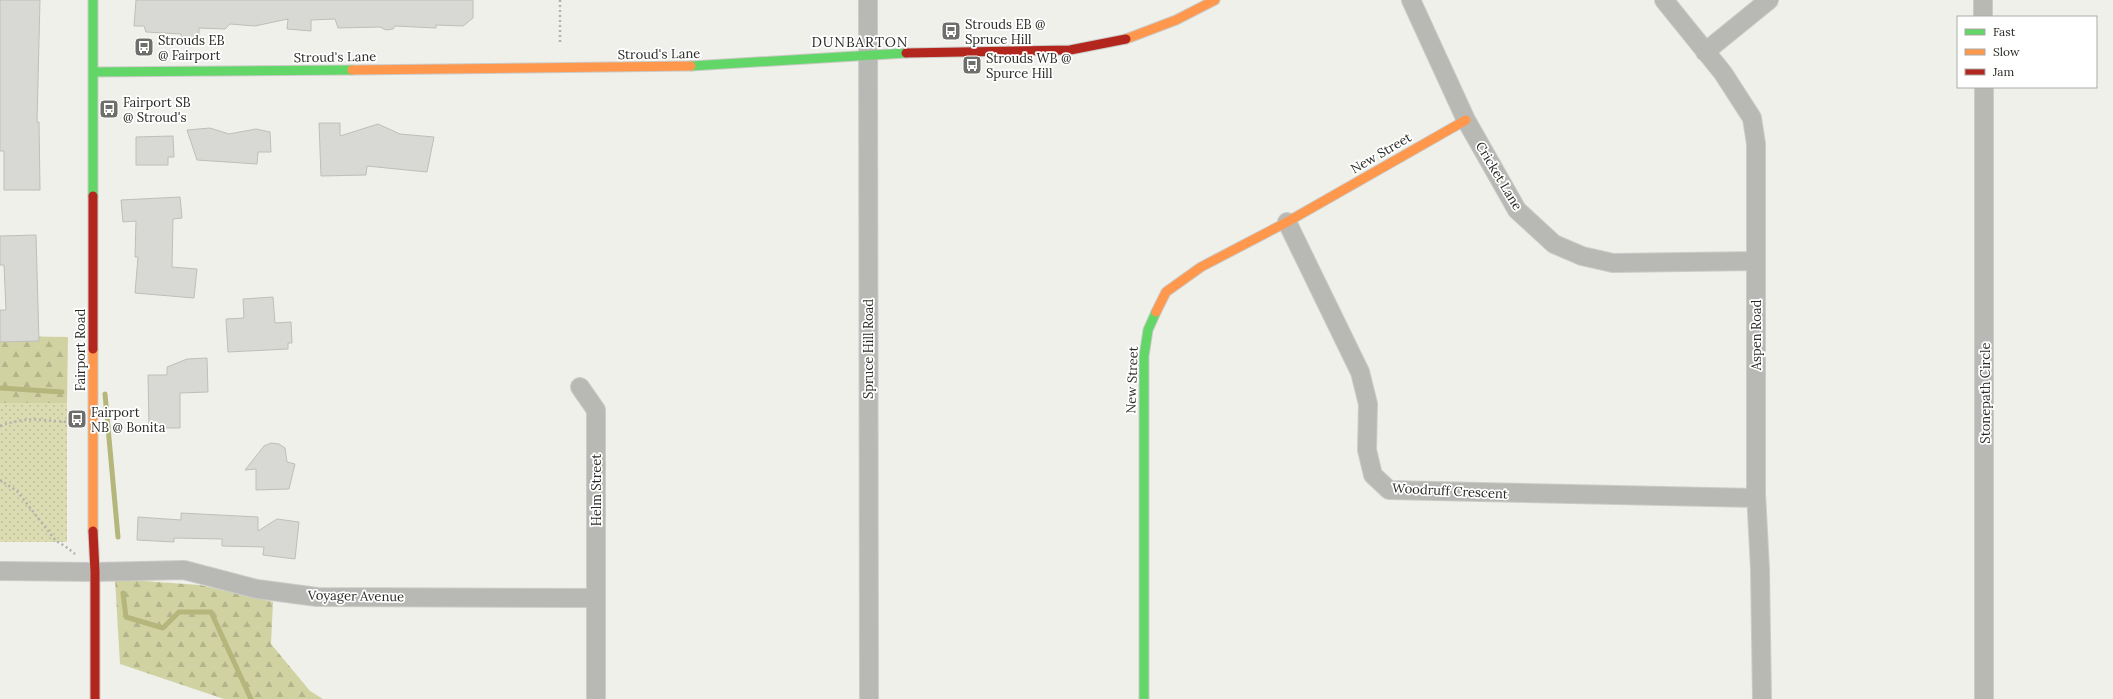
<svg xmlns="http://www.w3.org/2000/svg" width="2113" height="699" viewBox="0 0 2113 699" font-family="Lora,serif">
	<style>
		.forest { fill: url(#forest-firs) }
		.park { fill: url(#park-dots) }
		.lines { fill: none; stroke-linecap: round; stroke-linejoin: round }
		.stream { stroke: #b4b67c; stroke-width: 5 }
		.building { fill: #d8d8d4; stroke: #bebeba }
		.street-casing { stroke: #cbcbc8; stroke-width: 20 }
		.fast-casing { stroke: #cbcbc8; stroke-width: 11 }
		.slow-casing { stroke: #cbcbc8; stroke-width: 11 }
		.jam-casing { stroke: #cbcbc8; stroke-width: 11 }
		.path { stroke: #b1b1b0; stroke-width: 2.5; stroke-dasharray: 2 3; stroke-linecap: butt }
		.street { stroke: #b8b8b5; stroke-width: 18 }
		.fast { stroke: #63d668; stroke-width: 9 }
		.slow { stroke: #ff974d; stroke-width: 9 }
		.jam { stroke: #b3261e; stroke-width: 9 }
		.labels { text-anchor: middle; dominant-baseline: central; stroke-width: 3.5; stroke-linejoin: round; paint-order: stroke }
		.poi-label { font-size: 13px; fill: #282824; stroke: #fff; text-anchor: start }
		.street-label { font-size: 13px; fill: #282824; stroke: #fff }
		.neighbourhood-label { font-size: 14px; letter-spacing: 1px; fill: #282824; stroke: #fff }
	</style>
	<defs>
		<pattern id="forest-firs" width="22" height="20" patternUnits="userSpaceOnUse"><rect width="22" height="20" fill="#d0d2a2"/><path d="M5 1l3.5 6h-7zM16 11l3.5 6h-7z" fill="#b3b48b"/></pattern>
		<pattern id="park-dots" width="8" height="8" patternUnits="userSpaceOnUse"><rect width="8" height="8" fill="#dbdcb1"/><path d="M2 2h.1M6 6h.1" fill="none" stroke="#bcbd98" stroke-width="1.8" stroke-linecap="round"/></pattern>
	</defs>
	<rect width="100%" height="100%" fill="#f0f0eb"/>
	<path class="forest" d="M0 336 68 337 67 403H0Z
		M115 579 200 585 273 602 271 644 310 691 323 699H224L120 664Z"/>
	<path class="park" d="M0 403H67V542H0Z"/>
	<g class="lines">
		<path class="stream" d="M0 388 62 392
			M105 394 118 537
			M123 593 126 617 163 628 179 612H211L251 699"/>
	</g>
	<path class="building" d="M0 0H40L37 122H39L40 190H4V151H0Z
		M136 0H473V18L463 26 436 25V28L395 26 393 29 386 30 380 27 338 28 335 19 311 20V31L287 29 288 19 255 26 230 24 225 29 199 28V39L181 38V34L146 32 144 26H134Z
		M319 123H340V136L378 124 400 134 434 137 427 172 367 166 366 175 321 176Z
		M210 128 229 134 256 129 270 132 271 152H258L257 164 197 160 187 130Z
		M173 136 174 157H168V165H136V137Z
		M180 197 182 218 173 219 172 267 197 269 194 298 135 293 138 257H135L136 221 123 222 121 200Z
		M36 235 39 341 0 342V310H6L4 265H0V236Z
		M273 297 275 323 291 322 292 343H288V349L228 352 226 319 244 318 243 299Z
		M207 358 208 392 180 393V428H149L148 375H167V367L187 359Z
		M271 443 279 444 285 448 287 462 295 464 289 489 256 490V469L245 470 264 446Z
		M181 513 258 517V531L277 519 299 522 295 559 263 555 264 547 222 546V539L174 538V542L137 540 138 517 181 520Z"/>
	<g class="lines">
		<g class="street-casing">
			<path id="street" d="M868 0 869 699
				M1411 0 1466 120 1517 210 1554 244 1582 256 1613 263 1756 261
				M1664 0 1723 73 1752 118 1756 144V493L1760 569 1762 699
				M1983 0V17
				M1705 52 1769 0
				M1984 87V699
				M1287 222 1360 372 1368 404 1367 450 1373 475 1389 490 1756 498
				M580 387 596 410V699
				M0 571 95 572 184 570 257 589 317 597 596 598"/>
		</g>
		<g class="fast-casing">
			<path id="fast" d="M93 0V196
				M691 66 906 53
				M93 72 352 70
				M1144 699V356L1148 330 1156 312"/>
		</g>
		<g class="slow-casing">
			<path id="slow" d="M1126 39 1176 20 1215 0
				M352 70 691 66
				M1156 312 1166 292 1201 267 1287 222 1466 120
				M93 349V531"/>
		</g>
		<g class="jam-casing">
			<path id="jam" d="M906 53 1070 50 1126 39
				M93 196V349
				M93 531 95 572V699"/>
		</g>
		<path class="path" d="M560 0V44
			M0 426C30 415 41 421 71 422
			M0 480 17 491 56 541 65 546 75 554"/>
		<use href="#street" class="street"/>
		<use href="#fast" class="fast"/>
		<use href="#slow" class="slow"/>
		<use href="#jam" class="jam"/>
	</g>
	<defs>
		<g id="bus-square" transform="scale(1)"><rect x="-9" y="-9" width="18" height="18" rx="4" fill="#6e6e6a" stroke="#fff"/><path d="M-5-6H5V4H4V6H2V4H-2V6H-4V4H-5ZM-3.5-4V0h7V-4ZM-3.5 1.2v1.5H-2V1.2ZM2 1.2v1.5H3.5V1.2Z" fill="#fff"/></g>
	</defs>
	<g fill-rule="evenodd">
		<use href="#bus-square" x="951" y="31"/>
		<use href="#bus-square" x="144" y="47"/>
		<use href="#bus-square" x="972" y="65"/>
		<use href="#bus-square" x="109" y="109"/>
		<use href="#bus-square" x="77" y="419"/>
	</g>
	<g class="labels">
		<g class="poi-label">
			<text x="965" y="24">Strouds EB @<tspan x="965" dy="15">Spruce Hill</tspan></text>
			<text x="158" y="40">Strouds EB<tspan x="158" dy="15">@ Fairport</tspan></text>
			<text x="986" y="58">Strouds WB @<tspan x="986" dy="15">Spurce Hill</tspan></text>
			<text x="123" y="102">Fairport SB<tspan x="123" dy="15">@ Stroud's</tspan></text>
			<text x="91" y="412">Fairport<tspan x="91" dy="15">NB @ Bonita</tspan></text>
		</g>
		<g class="street-label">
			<text transform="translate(659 54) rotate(-1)">Stroud's Lane</text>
			<text transform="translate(335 57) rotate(-1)">Stroud's Lane</text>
			<text transform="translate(1381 153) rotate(-30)">New Street</text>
			<text transform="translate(1499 176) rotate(59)">Cricket Lane</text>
			<text transform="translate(1756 335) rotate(-90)">Aspen Road</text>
			<text transform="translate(868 349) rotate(-90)">Spruce Hill Road</text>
			<text transform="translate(80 350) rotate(-90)">Fairport Road</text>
			<text transform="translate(1132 380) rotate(-88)">New Street</text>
			<text transform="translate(1985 393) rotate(-90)">Stonepath Circle</text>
			<text transform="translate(596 490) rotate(-90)">Helm Street</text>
			<text transform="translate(1450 491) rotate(3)">Woodruff Crescent</text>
			<text transform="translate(356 596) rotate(1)">Voyager Avenue</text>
		</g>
		<g class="neighbourhood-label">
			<text x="860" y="42">DUNBARTON</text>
		</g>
	</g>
	<rect x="1957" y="16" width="140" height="72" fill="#ffffff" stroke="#a9a9a7"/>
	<rect x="1965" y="29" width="20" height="6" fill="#63d668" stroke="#a9a9a7"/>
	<text x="1993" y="36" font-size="12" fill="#282824">Fast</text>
	<rect x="1965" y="49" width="20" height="6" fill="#ff974d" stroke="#a9a9a7"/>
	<text x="1993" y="56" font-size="12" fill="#282824">Slow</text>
	<rect x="1965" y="69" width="20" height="6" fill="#b3261e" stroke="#a9a9a7"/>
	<text x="1993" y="76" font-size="12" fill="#282824">Jam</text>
</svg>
